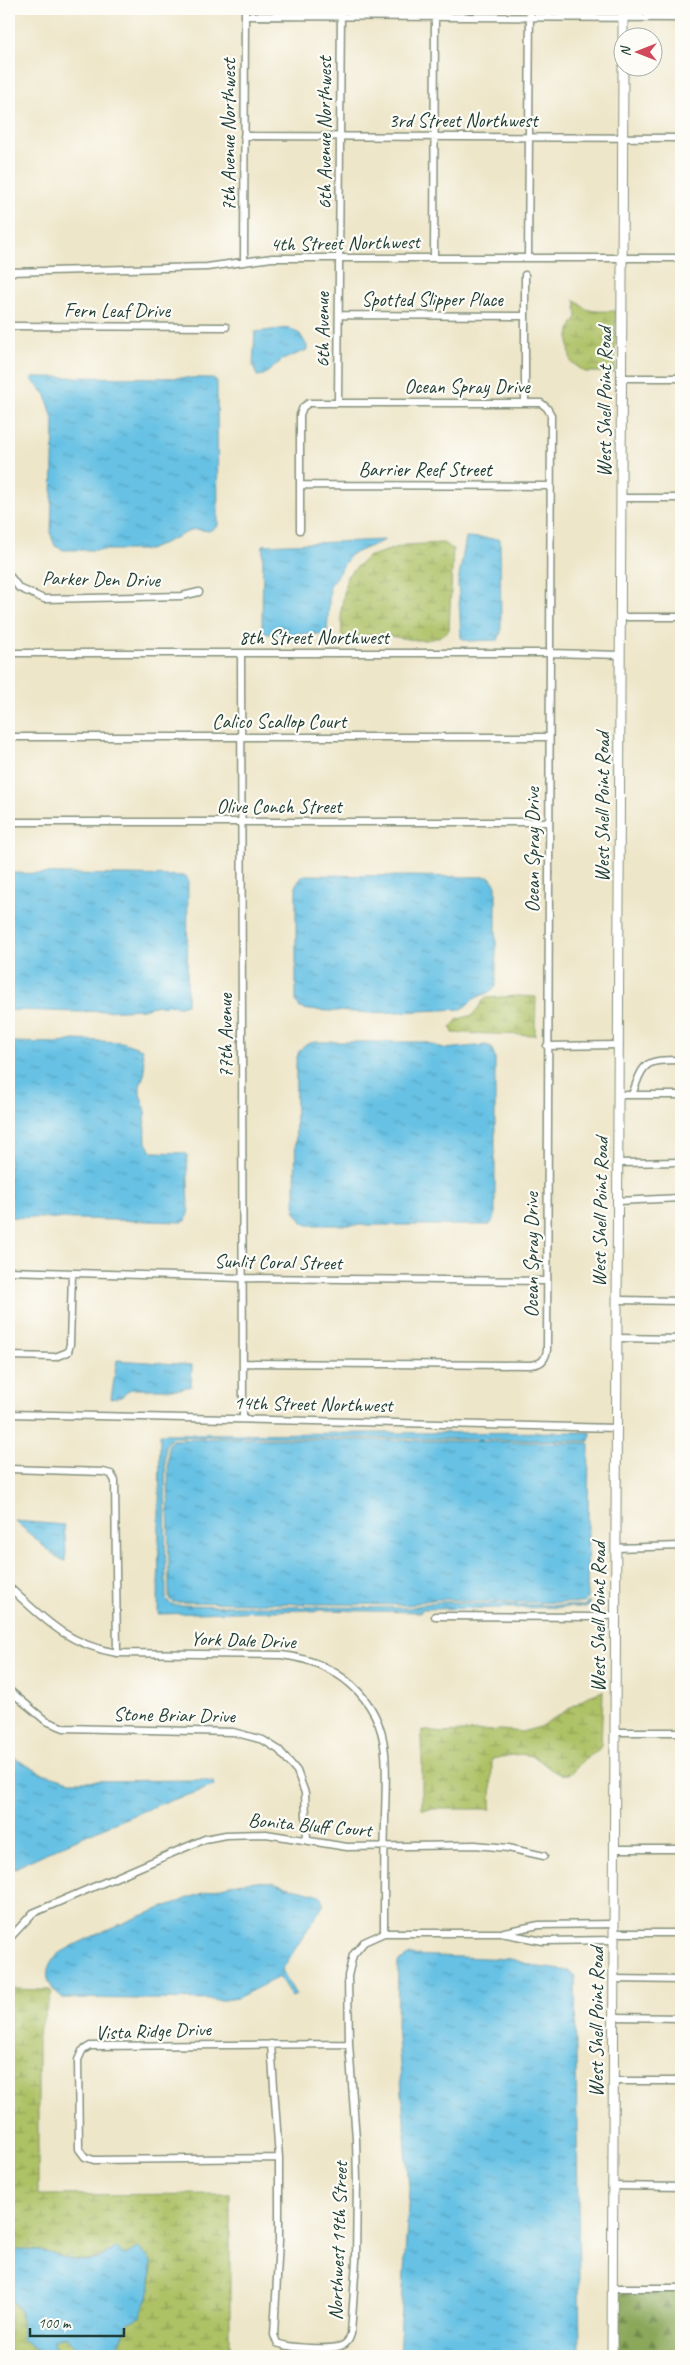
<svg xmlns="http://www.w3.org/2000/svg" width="690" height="2365" viewBox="0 0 690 2365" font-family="Caveat,sans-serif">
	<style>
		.forest { fill: url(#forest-firs); stroke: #547247 }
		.wetland { fill: url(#wetland-marsh); stroke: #667f4c }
		.water { fill: url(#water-ripples); stroke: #427f8c }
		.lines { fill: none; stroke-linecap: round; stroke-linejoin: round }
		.street-casing { stroke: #86927e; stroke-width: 9 }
		.secondary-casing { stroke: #86927e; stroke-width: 11 }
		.street { stroke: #fff; stroke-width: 6 }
		.secondary { stroke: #fff; stroke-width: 9 }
		.labels { text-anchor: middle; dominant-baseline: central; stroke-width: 4.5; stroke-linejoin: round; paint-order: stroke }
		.street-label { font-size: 20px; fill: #1f3d34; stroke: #fdfcf7 }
	</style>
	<defs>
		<pattern id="forest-firs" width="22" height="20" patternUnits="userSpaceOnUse" patternTransform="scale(1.25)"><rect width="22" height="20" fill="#8aa75a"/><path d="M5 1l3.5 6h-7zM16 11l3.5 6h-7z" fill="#70894b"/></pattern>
		<pattern id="wetland-marsh" width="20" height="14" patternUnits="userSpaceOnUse" patternTransform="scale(1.25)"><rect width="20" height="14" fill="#adc165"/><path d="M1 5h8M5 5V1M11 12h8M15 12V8" fill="none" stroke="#8c9e54"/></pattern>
		<pattern id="water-ripples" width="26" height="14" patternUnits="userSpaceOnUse" patternTransform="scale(1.25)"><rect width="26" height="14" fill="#66c1e4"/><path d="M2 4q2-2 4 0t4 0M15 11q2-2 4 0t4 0" fill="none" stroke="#539eba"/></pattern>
	</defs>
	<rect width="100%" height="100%" fill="#fdfcf7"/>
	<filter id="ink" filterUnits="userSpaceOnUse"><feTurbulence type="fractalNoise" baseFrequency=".02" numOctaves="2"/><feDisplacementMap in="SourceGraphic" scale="10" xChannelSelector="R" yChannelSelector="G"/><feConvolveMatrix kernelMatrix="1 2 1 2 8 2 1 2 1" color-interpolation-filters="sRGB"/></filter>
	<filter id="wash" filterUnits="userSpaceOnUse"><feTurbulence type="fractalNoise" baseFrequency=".0096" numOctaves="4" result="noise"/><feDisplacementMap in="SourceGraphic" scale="20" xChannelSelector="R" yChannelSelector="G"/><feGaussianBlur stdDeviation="1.12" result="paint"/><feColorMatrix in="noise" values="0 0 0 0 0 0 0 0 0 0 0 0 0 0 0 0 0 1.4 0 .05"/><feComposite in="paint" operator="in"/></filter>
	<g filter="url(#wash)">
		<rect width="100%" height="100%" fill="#eee6c9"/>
		<path class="forest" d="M615 2291H681V2356H615Z"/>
		<path class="wetland" d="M575 299C586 314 599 311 616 311L615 372H585L571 362C568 345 566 331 577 317Z
			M443 543 453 549 449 630C429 648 405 637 381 635 368 634 355 638 342 640L341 610 347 576 367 557 405 545Z
			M518 996 536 997 535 1035 453 1033 451 1027 458 1019 473 1015 485 998Z
			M603 1691 601 1746C596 1755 590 1754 583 1760 579 1764 577 1769 572 1772 554 1782 544 1757 527 1755 516 1753 503 1757 492 1759L491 1809H422V1730L442 1733 501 1730 521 1732 540 1727 589 1696Z
			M9 1989 50 1990 52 1993 38 2034V2195L230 2194V2356H114L129 2322 149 2297 152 2267 108 2251C87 2269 64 2256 40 2251 30 2249 19 2252 9 2247Z
			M9 2296C16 2307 24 2313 21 2327L52 2356 55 2351 52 2341 59 2338H68L76 2347 104 2356H9Z"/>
		<path class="water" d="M288 328 300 334 307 346V350L282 360 264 375 257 376 253 366 255 332Z
			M34 377 212 378 217 381 218 526 209 531 194 529 149 550H64L55 546 51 535 54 423 46 395 31 379Z
			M466 537 500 539 501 632 498 640 468 641 461 638 458 583Z
			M385 540 350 555 330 586 327 634H268L262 630 263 545Z
			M9 873 186 876 188 880 187 1004 180 1006 158 1005 143 1009 79 1012 9 1010Z
			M304 875 490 877 496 885V986L489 992 474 999 462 1009 375 1013 309 1010 300 1008 296 1002V884Z
			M74 1040 122 1042 142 1049 145 1072 140 1086V1094L145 1109 146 1143 153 1152 184 1153 187 1155 189 1209 186 1221 182 1222 9 1217V1042L60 1043Z
			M315 1042H425L445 1049 486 1045 491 1047 495 1057V1217L490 1225H308L303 1223 295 1212 296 1062C298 1050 302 1044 315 1042Z
			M117 1360 192 1365 191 1386 180 1389H131L121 1397 111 1399Z
			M591 1432 590 1441 224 1436 172 1437 165 1446 166 1599 172 1605 409 1608C426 1603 442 1600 460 1603L584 1606 589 1602V1607L422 1609 421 1612 319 1610 314 1612 309 1610 158 1614 160 1434Z
			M224 1438 589 1443 587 1599 584 1603 460 1601C442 1597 426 1600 409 1605L173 1602 169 1599 168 1446 172 1440Z
			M15 1521 64 1525 66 1551 65 1561 55 1556Z
			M9 1755 39 1772 70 1781 202 1780 213 1782 214 1785C197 1794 178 1797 160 1804 109 1825 58 1846 9 1871Z
			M271 1882 317 1894 322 1898 324 1903 282 1970 296 1995 292 1997 279 1977 237 1998 224 2000 62 1998C49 1988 42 1974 53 1959 66 1942 210 1888 237 1883 248 1881 260 1881 271 1882Z
			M410 1955 511 1959 538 1967 569 1971 575 1977 580 2356H399L409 2189 397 2025 398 1962Z
			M9 2247C19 2252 29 2249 40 2251 57 2254 74 2264 93 2260 102 2259 108 2251 117 2249L125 2255 139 2248 151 2261V2289L140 2317 129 2322 114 2356H104L76 2347 67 2338H59L53 2341 55 2351 52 2356H43L22 2339 21 2312 9 2296Z"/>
	</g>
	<g filter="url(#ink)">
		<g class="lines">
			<g class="street-casing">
				<path id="street" d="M245 16 681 18
					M244 136 681 138
					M434 258 435 9
					M528 258 530 9
					M244 262 245 9
					M9 272 207 267 272 258H681
					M339 315 525 316
					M9 326 226 327
					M621 378H681
					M338 402 341 9
					M525 403V275
					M301 485 550 486
					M621 498H681
					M9 575 19 588 44 599 182 596 199 592
					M620 617H681
					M9 653H550L620 655
					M241 653 243 1419
					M9 737H549
					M9 822H549
					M547 1046 619 1045
					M619 1095H681
					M632 1095C644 1061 645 1060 681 1060
					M618 1163 681 1162
					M618 1201 681 1198
					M9 1271 241 1278 547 1281
					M617 1300 681 1301
					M617 1338 681 1339
					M9 1356 55 1357 68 1352 70 1344 72 1274
					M243 1363 530 1365C541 1364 545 1361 547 1350L551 415 547 408 541 403H309L303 407 300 415V530
					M9 1414 617 1428
					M9 1469 103 1472 111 1474 115 1481 117 1653
					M616 1548 681 1546
					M9 1587C45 1620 67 1644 117 1653L281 1655C335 1661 380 1696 385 1753 387 1776 385 1800 385 1822 384 1859 384 1896 384 1933
					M435 1616 597 1617 616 1615
					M9 1690 46 1721 64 1728 233 1732 263 1740 279 1750 297 1771 305 1793 307 1840
					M615 1732H681
					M615 1849H681
					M504 1932 539 1925 614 1924
					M614 1933H681
					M9 1939 33 1913 205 1839 226 1835 266 1834 347 1847 475 1845 508 1848 544 1856
					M614 1979 681 1980
					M614 2017 681 2018
					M271 2044 279 2158V2240L274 2335 277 2343C288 2348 330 2350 341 2346 347 2344 349 2340 351 2334L356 2260 357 2181 356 2139 349 2044 348 1976 353 1955 364 1942 384 1933H501L543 1941 614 1940
					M614 2081H681
					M279 2158 94 2160 85 2157 79 2149 78 2060 82 2051 90 2046 349 2044
					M612 2186 681 2187
					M612 2288H681"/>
			</g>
			<g class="secondary-casing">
				<path id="secondary" d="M623 38V9
					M612 2356 623 68"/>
			</g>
			<use href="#street" class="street"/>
			<use href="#secondary" class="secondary"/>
		</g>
	</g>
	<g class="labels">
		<g class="street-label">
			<text x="463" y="120">3rd Street Northwest</text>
			<text transform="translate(324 133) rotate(-90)">6th Avenue Northwest</text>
			<text transform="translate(228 135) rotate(-90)">7th Avenue Northwest</text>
			<text transform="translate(345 243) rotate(-1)">4th Street Northwest</text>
			<text x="432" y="299">Spotted Slipper Place</text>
			<text x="117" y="310">Fern Leaf Drive</text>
			<text transform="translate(322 330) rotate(-90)">6th Avenue</text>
			<text x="467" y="386">Ocean Spray Drive</text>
			<text transform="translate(604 402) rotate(-90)">West Shell Point Road</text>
			<text x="425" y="469">Barrier Reef Street</text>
			<text transform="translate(101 579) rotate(1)">Parker Den Drive</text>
			<text x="314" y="637">8th Street Northwest</text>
			<text x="279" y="721">Calico Scallop Court</text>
			<text x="279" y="806">Olive Conch Street</text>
			<text transform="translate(602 807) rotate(-90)">West Shell Point Road</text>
			<text transform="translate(532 850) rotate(-90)">Ocean Spray Drive</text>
			<text transform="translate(225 1036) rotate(-90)">77th Avenue</text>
			<text transform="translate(600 1212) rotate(-89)">West Shell Point Road</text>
			<text transform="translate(531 1255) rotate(-90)">Ocean Spray Drive</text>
			<text transform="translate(278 1262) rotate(1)">Sunlit Coral Street</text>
			<text transform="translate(313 1404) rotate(1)">14th Street Northwest</text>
			<text transform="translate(598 1617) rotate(-90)">West Shell Point Road</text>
			<text transform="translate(243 1640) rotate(2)">York Dale Drive</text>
			<text transform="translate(174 1715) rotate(1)">Stone Briar Drive</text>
			<text transform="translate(310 1825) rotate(5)">Bonita Bluff Court</text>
			<text transform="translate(596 2022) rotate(-90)">West Shell Point Road</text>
			<text transform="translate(153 2031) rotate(-2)">Vista Ridge Drive</text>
			<text transform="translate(338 2241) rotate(-88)">Northwest 19th Street</text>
		</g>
	</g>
	<rect width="690" height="2365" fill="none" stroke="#fdfcf7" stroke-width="30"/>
	<g transform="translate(638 52) rotate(270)"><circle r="24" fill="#fdfcf7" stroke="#a4b0a9"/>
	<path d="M0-4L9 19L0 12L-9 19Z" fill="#d1495b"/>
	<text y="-8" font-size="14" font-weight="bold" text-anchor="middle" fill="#1f3d34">N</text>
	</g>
	<path d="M30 2328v8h94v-8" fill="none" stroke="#1f3d34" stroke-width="2.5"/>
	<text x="38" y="2328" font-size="15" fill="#1f3d34" stroke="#fdfcf7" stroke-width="4" paint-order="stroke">100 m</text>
</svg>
